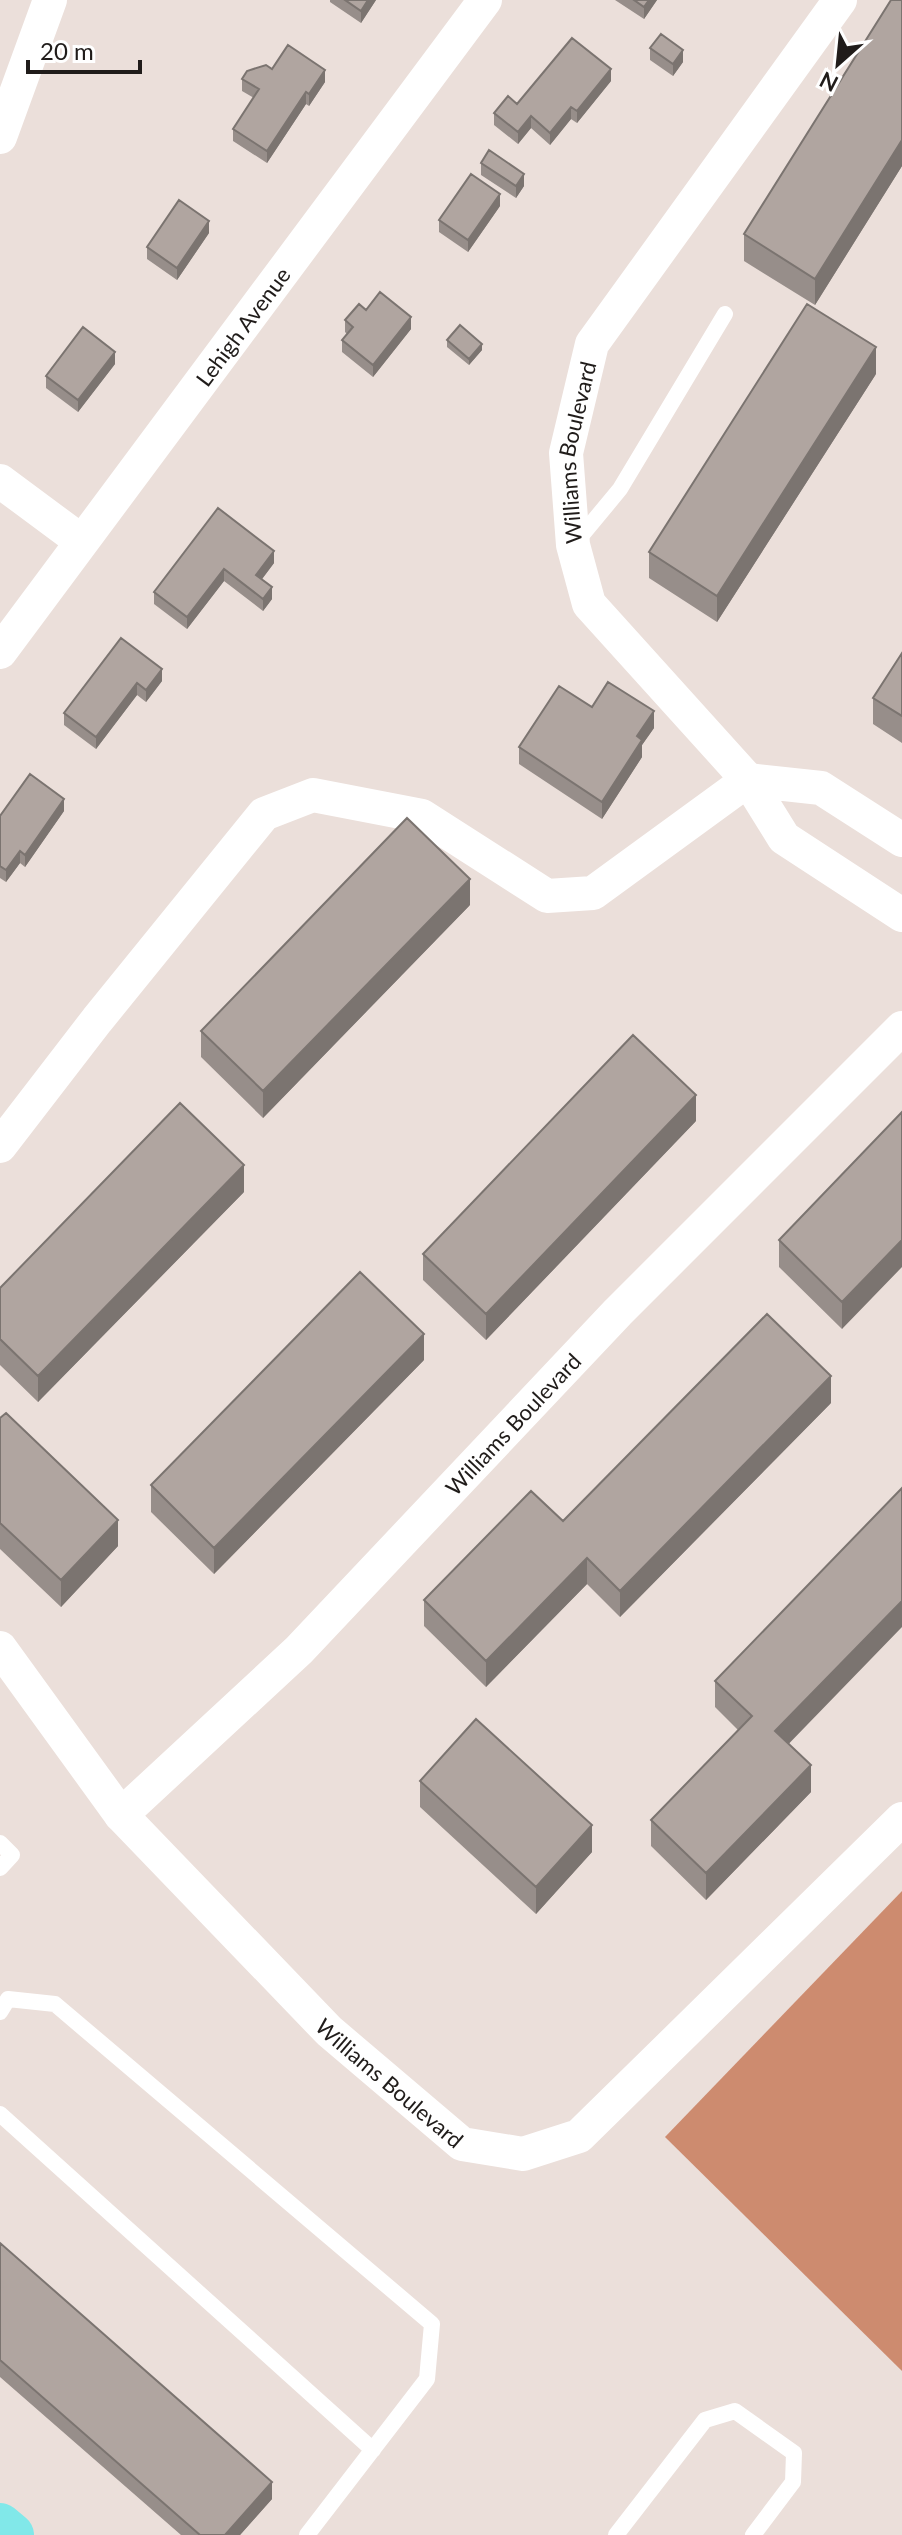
<svg xmlns="http://www.w3.org/2000/svg" width="902" height="2535" viewBox="0 0 902 2535" font-family="Lato,sans-serif">
	<style>
		.forest { fill: #cd8b6f }
		.lines { fill: none; stroke-linecap: round; stroke-linejoin: round }
		.lane { stroke: #fff; stroke-width: 16 }
		.street { stroke: #fff; stroke-width: 34 }
		.primary { stroke: #81e8e9; stroke-width: 44 }
		.wall { fill: #978e8a }
		.shaded-wall { fill: #7b7470 }
		.building { fill: #b0a5a0; stroke: #7b7470; stroke-width: 2 }
		.labels { text-anchor: middle; dominant-baseline: central; stroke-width: 7; stroke-linejoin: round; paint-order: stroke }
		.street-label { font-size: 22px; fill: #201c1a; stroke: #fff }
	</style>
	<rect width="100%" height="100%" fill="#ebdfda"/>
	<path class="forest" d="M902 1891V2371L665 2137Z"/>
	<g class="lines">
		<path class="lane" d="M577 541 620 489 725 314
			M0 1843 12 1855 0 1868
			M0 2012 8 1999 55 2004 432 2324 427 2379 307 2535
			M0 2114 373 2450
			M616 2535 705 2420 735 2411 794 2453 793 2482 753 2535"/>
		<g class="street">
			<path d="M0 137 50 0"/>
			<path d="M0 481 81 541"/>
			<path id="s1" d="M0 652 485 0"/>
			<path d="M902 840 821 788 748 780 784 838 902 915"/>
			<path id="s2" d="M0 1146 97 1020 264 814 313 795 422 816 547 896 593 893 748 780 589 604 573 545 566 453 592 344 840 0"/>
			<path id="s3" d="M0 1648 121 1815 329 2031 462 2144 523 2154 579 2136 902 1819"/>
			<path id="s4" d="M121 1815 299 1650 618 1312 902 1028"/>
		</g>
		<path class="primary" d="M0 2525 12 2535"/>
	</g>
	<path class="wall" d="M330 0H376L361 23 330 2Z
		M615 0H657L644 19Z
		M902 0V166L815 305 744 261V234Z
		M650 48 683 62 673 76 650 60Z
		M272 69 325 82 309 106 306 104 267 163 233 141V129L254 98 242 91V79Z
		M611 81 577 123 571 119 550 145 531 128 518 144 494 125V113L517 104Z
		M481 163 524 186 516 198 481 175Z
		M500 206 468 252 439 232V220Z
		M209 233 177 280 147 259V247Z
		M366 310 411 329 373 377 342 352V340L347 334 345 332V320Z
		M447 340 482 350 469 365 447 347Z
		M115 364 78 412 46 388V376Z
		M876 374 717 622 649 578V552Z
		M218 508 274 563 262 579 272 599 263 611 224 581 187 629 154 604V592Z
		M121 638 162 681 146 702 137 695 96 749 64 725V713Z
		M902 653V743L873 724V698Z
		M592 707 654 728 642 745V757L602 819 519 764V747Z
		M64 811 25 867 20 863 6 882 0 878V816Z
		M470 905 263 1118 201 1057V1031Z
		M902 1112 842 1329 779 1267V1240Z
		M696 1121 486 1340 423 1280V1254Z
		M244 1192 38 1402 0 1365V1288Z
		M424 1360 214 1574 151 1512V1485Z
		M831 1403 620 1617 587 1584 486 1687 424 1626V1600L563 1521Z
		M0 1418 118 1546 61 1607 0 1549Z
		M715 1681 789 1744 811 1792 706 1900 651 1846V1820L738 1730 715 1707Z
		M420 1781 592 1852 536 1914 420 1807Z
		M0 2243 272 2499 240 2535H181L0 2377Z"/>
	<path class="shaded-wall" d="M368 0H376L361 23V11Z
		M649 0H657L644 19V7Z
		M683 50V62L673 76V64Z
		M611 69V81L577 123V111Z
		M325 70V82L309 106V94Z
		M306 92V104L267 163V151Z
		M571 107V119L550 145V133Z
		M531 116V128L518 144V132Z
		M902 140V166L815 305V279Z
		M524 174V186L516 198V186Z
		M500 194V206L468 252V240Z
		M209 221V233L177 280V268Z
		M411 317V329L373 377V365Z
		M482 344V350L469 365V359Z
		M876 347V374L717 622V596Z
		M115 352V364L78 412V400Z
		M274 551V563L256 587V575Z
		M224 569V581L187 629V617Z
		M272 587V599L263 611V599Z
		M162 669V681L146 702V690Z
		M137 683V695L96 749V737Z
		M654 711V728L642 745V757L602 819V802L637 736Z
		M64 799V811L25 867V855Z
		M20 851V863L6 882V870Z
		M470 879V905L263 1118V1091Z
		M696 1095V1121L486 1340V1314Z
		M244 1165V1192L38 1402V1376Z
		M902 1240V1267L842 1329V1302Z
		M424 1334V1360L214 1574V1548Z
		M831 1376V1403L620 1617V1591Z
		M118 1520V1546L61 1607V1580Z
		M587 1558V1584L486 1687V1661Z
		M902 1601V1627L775 1758V1731Z
		M811 1765V1792L706 1900V1873Z
		M592 1825V1852L536 1914V1887Z
		M272 2482V2499L240 2535H225Z"/>
	<path class="building" d="M345 0H368L361 11Z
		M634 0H649L644 7Z
		M891 0H902V140L815 279 744 234Z
		M661 34 683 50 673 64 650 48Z
		M572 38 611 69 577 111 571 107 550 133 531 116 518 132 494 113 508 96 517 104Z
		M288 45 325 70 309 94 306 92 267 151 233 129 259 89 242 79 247 71 266 65 272 69Z
		M489 150 524 174 516 186 481 163Z
		M471 174 500 194 468 240 439 220Z
		M179 200 209 221 177 268 147 247Z
		M380 292 411 317 373 365 342 340 353 327 345 320 359 304 366 310Z
		M807 304 876 347 717 596 649 552Z
		M460 325 482 344 469 359 447 340Z
		M83 327 115 352 78 400 46 376Z
		M218 508 274 551 256 575 272 587 263 599 224 569 187 617 154 592Z
		M121 638 162 669 146 690 137 683 96 737 64 713Z
		M902 653V716L873 698Z
		M608 682 654 711 637 736 642 740 602 802 519 747 559 686 592 707Z
		M30 774 64 799 25 855 20 851 6 870 0 866V816Z
		M407 818 470 879 263 1091 201 1031Z
		M633 1035 696 1095 486 1314 423 1254Z
		M180 1103 244 1165 38 1376 0 1339V1288Z
		M902 1112V1240L842 1302 779 1240Z
		M360 1272 424 1334 214 1548 151 1485Z
		M767 1314 831 1376 620 1591 587 1558 486 1661 424 1600 531 1491 563 1521Z
		M6 1413 118 1520 61 1580 0 1523V1418Z
		M902 1488V1601L775 1731 811 1765 706 1873 651 1820 752 1716 715 1681Z
		M476 1719 592 1825 536 1887 420 1781Z
		M0 2243 272 2482 225 2535H200L0 2360Z"/>
	<g class="labels">
		<g class="street-label">
			<text stroke="none"><textPath href="#s1" startOffset="406">Lehigh Avenue</textPath></text>
			<text stroke="none"><textPath href="#s2" startOffset="1366">Williams Boulevard</textPath></text>
			<text stroke="none"><textPath href="#s4" startOffset="554">Williams Boulevard</textPath></text>
			<text stroke="none"><textPath href="#s3" startOffset="586">Williams Boulevard</textPath></text>
		</g>
	</g>
	<g transform="translate(838 64) rotate(207)" stroke="#ffffff" stroke-width="6" paint-order="stroke">
	<path d="M0-6L14 30L0 20L-14 30Z" fill="#201c1a"/>
	<text y="-12" font-size="22" font-weight="bold" text-anchor="middle" fill="#201c1a">N</text>
	</g>
	<path d="M28 60v12h112v-12" fill="none" stroke="#201c1a" stroke-width="4"/>
	<text x="40" y="60" font-size="24" fill="#201c1a" stroke="#ffffff" stroke-width="6" paint-order="stroke">20 m</text>
</svg>
